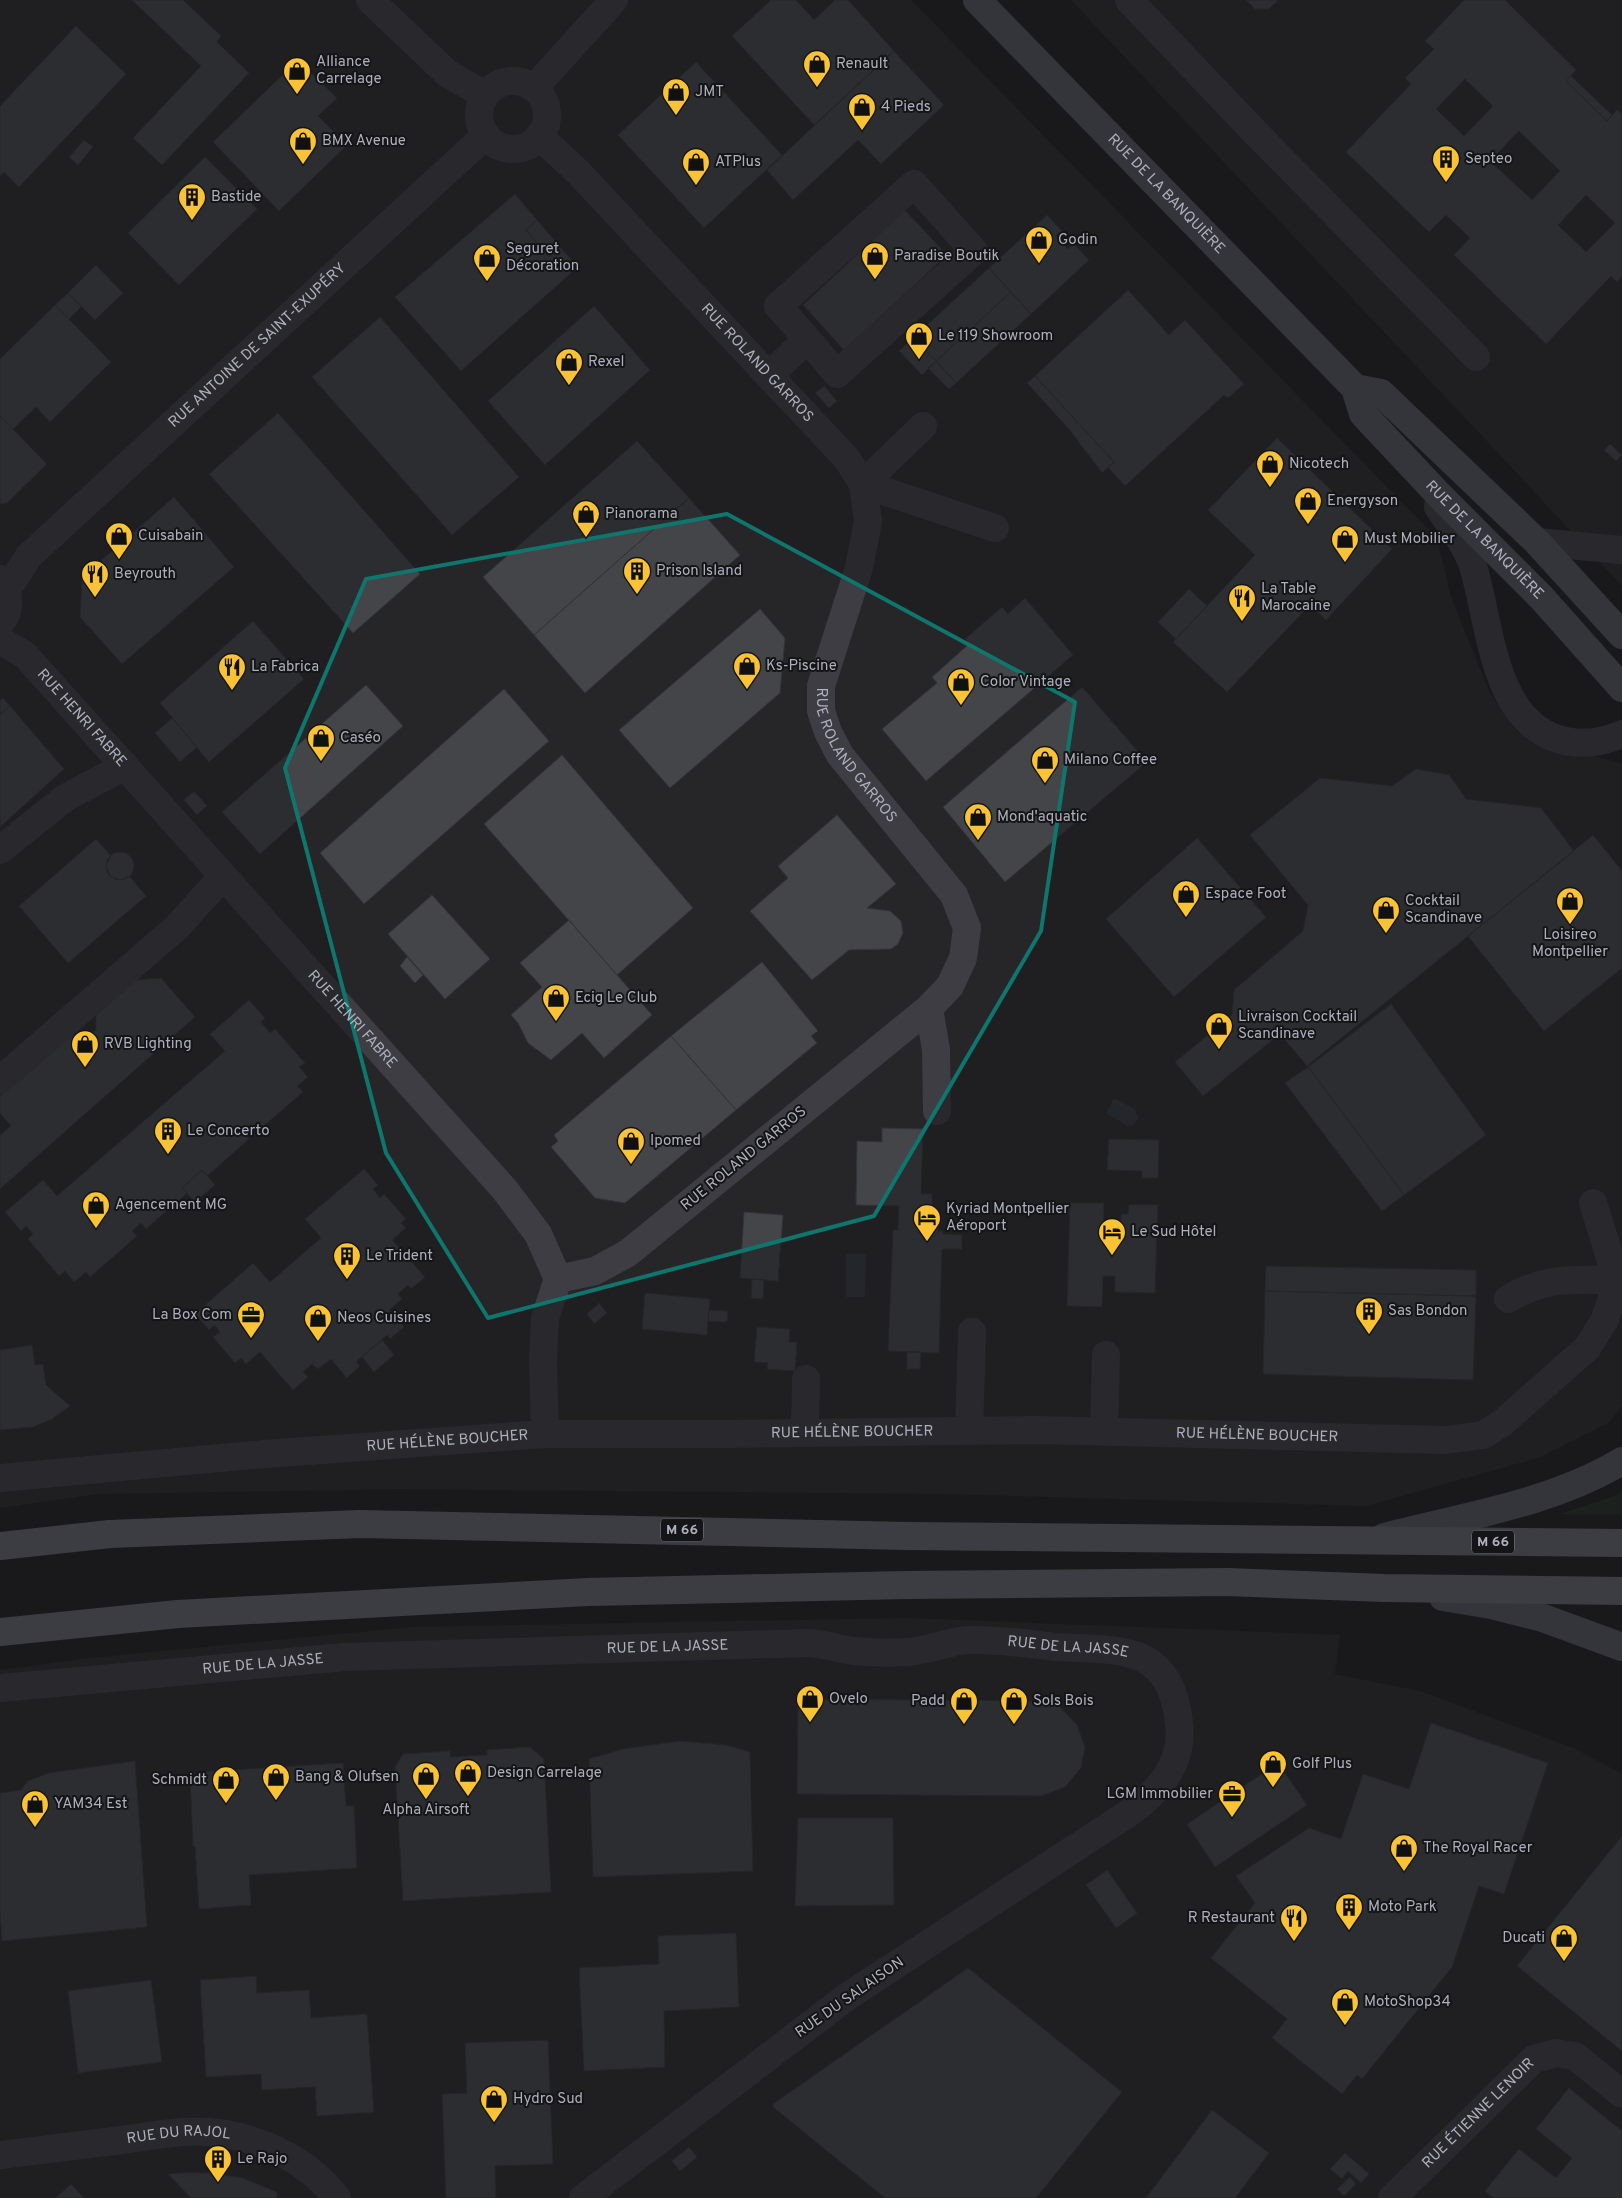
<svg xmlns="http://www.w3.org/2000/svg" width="1622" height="2198" viewBox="0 0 1622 2198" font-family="Overpass,sans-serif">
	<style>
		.built { fill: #262629 }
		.green { fill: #212b23 }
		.water { fill: #2f3841 }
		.building { fill: #444549; stroke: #343438; fill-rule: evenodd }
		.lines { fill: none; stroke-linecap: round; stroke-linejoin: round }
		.minor { stroke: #3d3d43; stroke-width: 28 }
		.major { stroke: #565861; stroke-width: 28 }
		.highway { stroke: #666973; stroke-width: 28 }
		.marked { fill: none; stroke: #0f766e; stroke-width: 4; stroke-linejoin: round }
		.labels { text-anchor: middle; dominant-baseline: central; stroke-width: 4; stroke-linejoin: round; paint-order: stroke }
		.shield { fill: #151517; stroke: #7f828a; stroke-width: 1 }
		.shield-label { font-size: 14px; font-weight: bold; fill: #acb0bc }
		.poi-label { font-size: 15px; fill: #acb0bc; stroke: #151517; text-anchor: start }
		.street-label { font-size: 15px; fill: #acb0bc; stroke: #151517 }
	</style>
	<rect width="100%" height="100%" fill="#1a1a1c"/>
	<path class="built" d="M0 0H911L1437 538 1451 597 1490 693 1518 733 1622 764V1406L1608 1423 1538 1458 1366 1506 947 1494 397 1489 98 1494 0 1508Z
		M1071 0H1622V586L1501 456Z
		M908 1618 1340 1635 1335 1674 1420 1691 1576 1749 1622 1774V2198H0V1670L91 1658 412 1627Z"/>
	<path class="green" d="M1622 1492V1514H1560L1615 1496Z"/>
	<path class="water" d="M1114 1098 1135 1109 1138 1118 1134 1125 1128 1126 1106 1113Z
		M846 1254H866L865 1297H846Z"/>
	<path class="building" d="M132 0H183L221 36 217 42 249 73 162 165 133 138 201 66Z
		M771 0H796L814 20 835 0H848L894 51 814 125 732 36Z
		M1246 0H1278L1269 9H1255Z
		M1464 0H1505L1576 70 1566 81 1607 121 1617 110 1622 114V276L1617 282 1611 276 1546 344 1454 255 1470 238 1446 215 1429 232 1346 152 1411 84 1405 78 1434 49 1425 41ZM1465 79 1493 106 1464 136 1436 109ZM1519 131 1560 171 1532 200 1490 161ZM1586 195 1615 223 1586 252 1558 225Z
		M76 26 126 74 19 187 4 172 0 176V106Z
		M894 51 944 105 881 164 858 140 793 200 767 170Z
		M298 60 337 98 318 116 347 145 279 211 213 142Z
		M696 62 782 155 704 228 618 135Z
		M1571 76 1612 115 1607 121 1566 81Z
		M84 140 93 147 78 165 69 157Z
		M205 157 257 209 179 285 128 233Z
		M515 194 537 220 526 230 549 257 560 247 578 267 461 371 395 297Z
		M905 210 947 255 844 350 803 305Z
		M1047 215 1062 231 1056 236 1068 249 1074 244 1089 260 1031 314 989 268Z
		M537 220 560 247 549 257 526 230Z
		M96 265 123 293 95 320 68 293Z
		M989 268 1011 292 936 361 913 338Z
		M1128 290 1169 335 1185 320 1244 384 1228 398 1224 395 1125 486 1108 467 1114 462 1035 376Z
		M1011 292 1031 314 956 383 936 361Z
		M68 293 81 307 69 319 55 305Z
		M55 305 111 362 50 422 36 407 13 429 0 416V359Z
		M594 306 650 370 545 465 488 401Z
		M380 317 519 477 452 535 312 377Z
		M913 338 936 361 922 375 899 351Z
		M936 361 956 383 949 389 928 368Z
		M1035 376 1114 462 1102 473 1069 429 1027 383Z
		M824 386 837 401 829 408 815 393Z
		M278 413 420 574 353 633 209 474Z
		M0 416 47 464 7 503 0 504Z
		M1277 438 1392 549 1326 620 1310 605 1227 692 1173 642 1255 555 1208 510Z
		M637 441 689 498 534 635 483 577Z
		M1610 444 1622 455 1616 461 1604 450Z
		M174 497 234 567 122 664 80 617 82 577Z
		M689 498 740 555 585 693 534 635Z
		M1189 589 1207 606 1176 639 1158 622Z
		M1025 598 1073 655 926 781 882 729 937 683 932 677 969 644 965 639 1002 607 1008 614Z
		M760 609 785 638 780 693 670 788 619 730Z
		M253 621 304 679 209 762 160 703Z
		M366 685 403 726 260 854 222 812Z
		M1082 687 1147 762 1005 882 943 807Z
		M504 689 549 741 364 904 320 853Z
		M3 698 10 706 0 714V700Z
		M10 706 64 769 0 827V714Z
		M172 718 197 747 180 762 155 733Z
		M562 755 693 908 617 975 484 824Z
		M1416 769 1449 775 1466 799 1541 808 1574 851 1309 1064 1308 1067 1280 1034 1203 1096 1175 1062 1232 1015 1234 990 1303 931 1308 905 1250 835 1320 778 1392 786Z
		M194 791 207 806 197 815 184 800Z
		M837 815 896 884 867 908 890 911 901 921 903 933 898 944 891 949 849 950 812 980 750 911 788 878 778 866Z
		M1593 835 1622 871V968L1544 1031 1468 936Z
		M1197 838 1266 917 1174 997 1106 919Z
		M96 839 111 856 106 866 111 877 121 880 129 876 146 896 68 963 19 906Z
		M106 866a14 14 0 1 1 28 0a14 14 0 1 1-28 0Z
		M432 895 490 959 445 999 388 934Z
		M569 920 652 1015 604 1058 582 1033 551 1060 528 1043 518 1023 511 1015 542 987 520 963Z
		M407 957 423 975 415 983 400 966Z
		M762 962 818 1031 811 1036 817 1043 736 1110 671 1036Z
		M161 978 195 1017 0 1189V1135L11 1126 0 1113V1096L70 1034 85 1039 96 1030V1015L136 980Z
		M249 1000 265 1018 261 1022 270 1033 275 1029 305 1063 299 1067 308 1077 297 1086 303 1092 258 1131 254 1127 244 1134 249 1139 207 1176 202 1170 182 1188 187 1193 146 1229 141 1223 132 1231 137 1236 90 1277 86 1272 74 1282 65 1271 59 1276 28 1239 33 1234 26 1226 21 1231 5 1212 43 1180 57 1196 225 1051 210 1034Z
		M1391 1004 1486 1135 1404 1195 1308 1067Z
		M671 1036 736 1110 625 1203 595 1198 551 1147 558 1141 554 1135Z
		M1308 1067 1404 1195 1382 1211 1285 1083Z
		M882 1128 923 1129 921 1194H932V1211H939L938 1231H943V1234L962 1235V1249H942L939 1353 888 1351 893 1230H898L899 1206 856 1205 857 1141 882 1142Z
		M1109 1139 1159 1140 1158 1178H1142V1171L1107 1170Z
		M364 1169 378 1185 373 1189 380 1198 384 1194 406 1219 401 1223 406 1228 392 1240 425 1277 411 1289 408 1285 398 1294 402 1299 389 1310 404 1327 390 1339 387 1335 356 1362 360 1366 347 1378 331 1359 318 1369 312 1364 303 1372 308 1377 293 1390 260 1352 246 1364 241 1358 235 1363 213 1337 220 1332 214 1325 209 1330 195 1314 253 1263 270 1282 321 1238 305 1219Z
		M202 1170 215 1185 195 1202 182 1188Z
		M1070 1203H1104L1103 1236H1112V1224H1121V1214H1128L1129 1205H1158L1155 1293 1115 1292V1276H1103L1102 1307 1067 1306Z
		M744 1212 783 1215 778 1281 740 1278Z
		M1266 1266 1476 1270V1296L1265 1291Z
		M752 1279 764 1280 763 1299 751 1298Z
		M1265 1291 1476 1296 1473 1380 1263 1374Z
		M645 1293 710 1299 707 1335 642 1329Z
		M599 1303 607 1313 594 1324 587 1314Z
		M709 1310 728 1311 727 1322 708 1321Z
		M757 1327 790 1329 789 1342H797L795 1371 767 1369 768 1363 754 1362Z
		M382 1340 394 1355 374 1372 362 1357Z
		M32 1345 35 1365 43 1364 46 1385 70 1406 52 1419 33 1427 0 1430V1350Z
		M907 1352H921L920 1369H907Z
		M798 1699 1040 1701 1059 1706 1077 1725 1085 1747 1081 1768 1065 1787 1041 1796 797 1794Z
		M1431 1723 1548 1763 1504 1894 1479 1886 1452 1967 1362 2079 1357 2075 1342 2094 1272 2038 1287 2019 1211 1958 1255 1903 1236 1876 1309 1828 1341 1839 1363 1774 1409 1789Z
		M680 1741 726 1745 750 1752 753 1871 593 1877 589 1759 623 1749Z
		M530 1747 544 1759 551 1892 403 1901 395 1767 403 1754 450 1751V1757L487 1755V1750Z
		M135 1761 147 1927 2 1941 0 1914V1793L21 1790 28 1781 49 1773Z
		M343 1763 346 1806H354L357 1868 249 1875 251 1905 199 1909 195 1846H193L190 1775 199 1774 198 1772Z
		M1278 1763 1307 1805 1215 1867 1187 1824Z
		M798 1818H893L894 1905 795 1906Z
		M1622 1836V2051L1517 1966Z
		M1107 1870 1137 1913 1116 1928 1086 1885Z
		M736 1933 739 2007 664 2011 665 2067 584 2071 579 1968 659 1964 658 1936Z
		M968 1968 1122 2092 1036 2198H885L773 2107V2104Z
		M256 1976 257 1993 309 1990 311 2018 367 2014 374 2112 317 2116 315 2087 262 2090 261 2074 206 2077 200 1980Z
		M151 1980 162 2062 78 2073 68 1991Z
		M548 2040 553 2164 495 2166 496 2198H446L442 2094 467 2093 465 2043Z
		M1569 2088 1622 2131V2198H1493L1485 2191 1519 2149 1556 2178 1572 2158 1536 2129Z
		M1212 2110 1269 2153 1235 2198H1146Z
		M689 2147 697 2157 680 2171 672 2161Z
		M1345 2153 1369 2174 1361 2183 1348 2171 1342 2179 1330 2169Z
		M181 2173H211L243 2178 277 2192V2198H191L168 2174Z
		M1350 2177 1356 2184 1344 2196 1337 2189Z
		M71 2184 84 2198H56Z"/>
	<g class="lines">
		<g class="minor">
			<path d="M370 0 448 74 485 95"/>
			<path d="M1129 0 1250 127 1476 357"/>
			<circle cx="513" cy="115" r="34"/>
			<path d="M534 88 614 0"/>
			<path id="s1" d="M539 136 577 171 847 459 863 484 868 521 859 568 821 686V711L828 732 840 755 954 895 967 928 963 958 950 986 929 1008 628 1253 595 1271 558 1279"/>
			<path d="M769 376 807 339 778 306 914 184 974 251 837 374 807 339"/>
			<path d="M923 426 863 484 995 528"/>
			<path d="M1440 496 1438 507C1450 525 1466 545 1473 566 1490 621 1492 716 1555 738 1577 746 1601 743 1622 734"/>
			<path d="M1537 542 1622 550"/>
			<path d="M0 579C10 592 12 611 0 623"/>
			<path id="s2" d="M7 590 29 556 486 135"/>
			<path id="s3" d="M0 640 25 655 505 1190 538 1234 558 1279 545 1318 543 1360 545 1434"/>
			<path d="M0 850 65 798 125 766"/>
			<path d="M929 1008 936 1050 937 1111"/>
			<path d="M0 1080 176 928 223 876"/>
			<path d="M1508 1299C1547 1276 1574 1280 1617 1280L1593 1203"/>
			<path d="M969 1431 972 1332"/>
			<path d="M1104 1431 1106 1355"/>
			<path d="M805 1433 806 1379"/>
			<path id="s4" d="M0 1478 265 1454 545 1434H727L1037 1430 1446 1440 1483 1435 1501 1424 1587 1348 1604 1321 1622 1270"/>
			<path id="s5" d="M0 1688 345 1657 809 1643C825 1644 838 1649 854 1651 871 1653 889 1653 907 1652 928 1651 948 1641 969 1640 998 1639 1028 1644 1056 1647 1119 1651 1170 1642 1179 1723 1184 1763 1160 1791 1129 1813L848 1996 583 2198"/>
			<path id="s6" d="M0 2155C38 2150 76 2146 114 2141 136 2138 159 2134 182 2132 240 2128 301 2152 337 2198"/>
			<path id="s7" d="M1392 2198 1534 2059 1556 2053 1575 2056 1622 2094"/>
		</g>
		<g class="major">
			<path id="s8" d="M977 0 1355 388 1363 414 1440 496 1541 597 1622 688"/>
			<path d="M1355 388 1381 393 1537 542 1622 635"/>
			<path d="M1384 1537C1464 1516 1550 1504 1622 1461"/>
			<path d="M1443 1597 1491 1605 1543 1618 1622 1647"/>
		</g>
		<path class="highway" d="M0 1546 110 1534 360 1524 907 1536 1622 1543
			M0 1632 178 1614 588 1592 906 1585 1227 1582 1384 1588 1622 1591"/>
	</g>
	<path d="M0 0H1622V2198H0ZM727 514 1075 702 1041 931 874 1216 488 1318 386 1153 285 768 366 579Z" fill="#1a1a1c" fill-opacity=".55" fill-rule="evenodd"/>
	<path class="marked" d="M727 514 1075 702 1041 931 874 1216 488 1318 386 1153 285 768 366 579Z"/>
	<defs>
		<g id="shop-pin" transform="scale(1.4375)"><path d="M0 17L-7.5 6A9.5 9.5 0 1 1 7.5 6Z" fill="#f9c335" stroke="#151517"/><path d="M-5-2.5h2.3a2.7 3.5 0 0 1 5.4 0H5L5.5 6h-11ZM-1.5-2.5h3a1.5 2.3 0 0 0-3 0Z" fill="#111"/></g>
		<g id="building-pin" transform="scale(1.4375)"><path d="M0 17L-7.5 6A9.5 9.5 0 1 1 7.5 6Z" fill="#f9c335" stroke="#151517"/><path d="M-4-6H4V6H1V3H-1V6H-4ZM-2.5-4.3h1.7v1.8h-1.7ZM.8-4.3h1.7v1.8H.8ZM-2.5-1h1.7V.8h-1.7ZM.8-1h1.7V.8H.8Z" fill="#111"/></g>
		<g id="restaurant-pin" transform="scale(1.4375)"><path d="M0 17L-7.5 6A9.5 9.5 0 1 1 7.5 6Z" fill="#f9c335" stroke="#151517"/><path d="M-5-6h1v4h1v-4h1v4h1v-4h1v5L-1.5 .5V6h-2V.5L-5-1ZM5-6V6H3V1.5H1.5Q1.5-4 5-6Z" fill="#111"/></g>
		<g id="hotel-pin" transform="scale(1.4375)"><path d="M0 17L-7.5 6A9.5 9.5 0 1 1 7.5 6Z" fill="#f9c335" stroke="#151517"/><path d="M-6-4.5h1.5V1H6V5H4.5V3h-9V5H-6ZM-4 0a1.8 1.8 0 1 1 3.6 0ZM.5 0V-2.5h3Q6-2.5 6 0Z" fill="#111"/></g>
		<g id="office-pin" transform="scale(1.4375)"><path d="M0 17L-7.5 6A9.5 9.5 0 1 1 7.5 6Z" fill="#f9c335" stroke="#151517"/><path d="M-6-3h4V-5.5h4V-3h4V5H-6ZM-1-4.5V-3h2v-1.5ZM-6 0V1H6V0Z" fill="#111"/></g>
	</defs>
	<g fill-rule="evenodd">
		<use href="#shop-pin" x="817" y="64"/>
		<use href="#shop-pin" x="297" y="71"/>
		<use href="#shop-pin" x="676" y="92"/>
		<use href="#shop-pin" x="862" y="107"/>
		<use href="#shop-pin" x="303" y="141"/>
		<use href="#building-pin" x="1446" y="159"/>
		<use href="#shop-pin" x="696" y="162"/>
		<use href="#building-pin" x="192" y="197"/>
		<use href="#shop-pin" x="1039" y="240"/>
		<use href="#shop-pin" x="875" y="256"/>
		<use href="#shop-pin" x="487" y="258"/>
		<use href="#shop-pin" x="919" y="336"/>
		<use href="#shop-pin" x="569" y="362"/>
		<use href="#shop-pin" x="1270" y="464"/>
		<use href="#shop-pin" x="1308" y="501"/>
		<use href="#shop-pin" x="586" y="514"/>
		<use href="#shop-pin" x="119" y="536"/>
		<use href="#shop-pin" x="1345" y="539"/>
		<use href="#building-pin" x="637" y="571"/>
		<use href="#restaurant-pin" x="95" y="574"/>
		<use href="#restaurant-pin" x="1242" y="598"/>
		<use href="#shop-pin" x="747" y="666"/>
		<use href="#restaurant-pin" x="232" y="667"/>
		<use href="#shop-pin" x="961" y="682"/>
		<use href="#shop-pin" x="321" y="738"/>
		<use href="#shop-pin" x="1045" y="760"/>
		<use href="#shop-pin" x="978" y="817"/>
		<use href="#shop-pin" x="1186" y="894"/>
		<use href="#shop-pin" x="1570" y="901"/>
		<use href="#shop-pin" x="1386" y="910"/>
		<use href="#shop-pin" x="556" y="998"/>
		<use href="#shop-pin" x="1219" y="1026"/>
		<use href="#shop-pin" x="85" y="1044"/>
		<use href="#building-pin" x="168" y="1131"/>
		<use href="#shop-pin" x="631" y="1141"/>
		<use href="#shop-pin" x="96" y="1205"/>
		<use href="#hotel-pin" x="927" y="1218"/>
		<use href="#hotel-pin" x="1112" y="1232"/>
		<use href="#building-pin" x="347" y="1256"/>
		<use href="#building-pin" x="1369" y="1311"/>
		<use href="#office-pin" x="251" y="1315"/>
		<use href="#shop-pin" x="318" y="1318"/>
		<use href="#shop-pin" x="810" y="1699"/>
		<use href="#shop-pin" x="964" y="1701"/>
		<use href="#shop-pin" x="1014" y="1701"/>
		<use href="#shop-pin" x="1273" y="1764"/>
		<use href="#shop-pin" x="468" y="1773"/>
		<use href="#shop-pin" x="426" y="1776"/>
		<use href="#shop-pin" x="276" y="1777"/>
		<use href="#shop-pin" x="226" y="1780"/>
		<use href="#office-pin" x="1232" y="1794"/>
		<use href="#shop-pin" x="35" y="1804"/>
		<use href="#shop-pin" x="1404" y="1848"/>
		<use href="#building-pin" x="1349" y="1907"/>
		<use href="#restaurant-pin" x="1294" y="1918"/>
		<use href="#shop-pin" x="1564" y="1938"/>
		<use href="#shop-pin" x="1345" y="2002"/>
		<use href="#shop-pin" x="494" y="2099"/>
		<use href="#building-pin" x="218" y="2159"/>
	</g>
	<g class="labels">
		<g class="shield">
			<rect x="661" y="1518.5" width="42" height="23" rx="4"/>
			<rect x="1472" y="1530.5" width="42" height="23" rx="4"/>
		</g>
		<g class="shield-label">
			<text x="682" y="1530">M 66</text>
			<text x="1493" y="1542">M 66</text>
		</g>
		<g class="poi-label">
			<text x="316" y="62">Alliance<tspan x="316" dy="17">Carrelage</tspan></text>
			<text x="836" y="64">Renault</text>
			<text x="695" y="92">JMT</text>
			<text x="881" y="107">4 Pieds</text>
			<text x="322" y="141">BMX Avenue</text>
			<text x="1465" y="159">Septeo</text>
			<text x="715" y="162">ATPlus</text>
			<text x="211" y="197">Bastide</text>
			<text x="1058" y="240">Godin</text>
			<text x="506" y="249">Seguret<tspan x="506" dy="17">Décoration</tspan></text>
			<text x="894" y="256">Paradise Boutik</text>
			<text x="938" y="336">Le 119 Showroom</text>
			<text x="588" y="362">Rexel</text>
			<text x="1289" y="464">Nicotech</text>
			<text x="1327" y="501">Energyson</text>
			<text x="605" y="514">Pianorama</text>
			<text x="138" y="536">Cuisabain</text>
			<text x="1364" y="539">Must Mobilier</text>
			<text x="656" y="571">Prison Island</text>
			<text x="114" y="574">Beyrouth</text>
			<text x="1261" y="589">La Table<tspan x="1261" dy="17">Marocaine</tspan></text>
			<text x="766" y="666">Ks-Piscine</text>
			<text x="251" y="667">La Fabrica</text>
			<text x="980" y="682">Color Vintage</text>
			<text x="340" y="738">Caséo</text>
			<text x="1064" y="760">Milano Coffee</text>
			<text x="997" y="817">Mond'aquatic</text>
			<text x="1205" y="894">Espace Foot</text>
			<text x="1405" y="901">Cocktail<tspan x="1405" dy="17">Scandinave</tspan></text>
			<text x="1570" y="935" text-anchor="middle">Loisireo<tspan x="1570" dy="17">Montpellier</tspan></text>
			<text x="575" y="998">Ecig Le Club</text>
			<text x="1238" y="1017">Livraison Cocktail<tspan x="1238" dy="17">Scandinave</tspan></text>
			<text x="104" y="1044">RVB Lighting</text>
			<text x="187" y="1131">Le Concerto</text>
			<text x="650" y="1141">Ipomed</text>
			<text x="115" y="1205">Agencement MG</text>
			<text x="946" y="1209">Kyriad Montpellier<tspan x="946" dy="17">Aéroport</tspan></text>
			<text x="1131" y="1232">Le Sud Hôtel</text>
			<text x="366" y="1256">Le Trident</text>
			<text x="1388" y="1311">Sas Bondon</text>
			<text x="232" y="1315" text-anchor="end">La Box Com</text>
			<text x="337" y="1318">Neos Cuisines</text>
			<text x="829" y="1699">Ovelo</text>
			<text x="945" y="1701" text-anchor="end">Padd</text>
			<text x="1033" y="1701">Sols Bois</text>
			<text x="1292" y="1764">Golf Plus</text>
			<text x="487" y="1773">Design Carrelage</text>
			<text x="295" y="1777">Bang &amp; Olufsen</text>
			<text x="207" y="1780" text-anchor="end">Schmidt</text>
			<text x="1213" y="1794" text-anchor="end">LGM Immobilier</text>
			<text x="54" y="1804">YAM34 Est</text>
			<text x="426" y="1810" text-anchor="middle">Alpha Airsoft</text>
			<text x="1423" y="1848">The Royal Racer</text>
			<text x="1368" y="1907">Moto Park</text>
			<text x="1275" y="1918" text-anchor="end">R Restaurant</text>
			<text x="1545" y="1938" text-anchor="end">Ducati</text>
			<text x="1364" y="2002">MotoShop34</text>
			<text x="513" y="2099">Hydro Sud</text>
			<text x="237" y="2159">Le Rajo</text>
		</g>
		<g class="street-label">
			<text stroke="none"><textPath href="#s8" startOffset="271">RUE DE LA BANQUIÈRE</textPath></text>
			<text stroke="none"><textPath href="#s2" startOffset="351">RUE ANTOINE DE SAINT-EXUPÉRY</textPath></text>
			<text stroke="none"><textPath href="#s1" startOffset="315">RUE ROLAND GARROS</textPath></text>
			<text stroke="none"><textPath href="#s8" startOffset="744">RUE DE LA BANQUIÈRE</textPath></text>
			<text stroke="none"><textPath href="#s3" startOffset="114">RUE HENRI FABRE</textPath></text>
			<text stroke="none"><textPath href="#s1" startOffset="765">RUE ROLAND GARROS</textPath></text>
			<text stroke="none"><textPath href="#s3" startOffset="519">RUE HENRI FABRE</textPath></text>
			<text transform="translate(744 1159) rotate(-39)">RUE ROLAND GARROS</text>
			<text stroke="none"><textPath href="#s4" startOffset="854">RUE HÉLÈNE BOUCHER</textPath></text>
			<text stroke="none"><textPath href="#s4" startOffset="1259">RUE HÉLÈNE BOUCHER</textPath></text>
			<text stroke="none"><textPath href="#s4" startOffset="449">RUE HÉLÈNE BOUCHER</textPath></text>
			<text stroke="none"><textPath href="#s5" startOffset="669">RUE DE LA JASSE</textPath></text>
			<text stroke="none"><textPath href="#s5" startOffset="1072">RUE DE LA JASSE</textPath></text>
			<text stroke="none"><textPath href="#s5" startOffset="264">RUE DE LA JASSE</textPath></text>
			<text transform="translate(850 1998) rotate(-35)">RUE DU SALAISON</text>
			<text stroke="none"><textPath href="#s7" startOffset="121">RUE ÉTIENNE LENOIR</textPath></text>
			<text stroke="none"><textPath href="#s6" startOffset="180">RUE DU RAJOL</textPath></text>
		</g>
	</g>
</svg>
